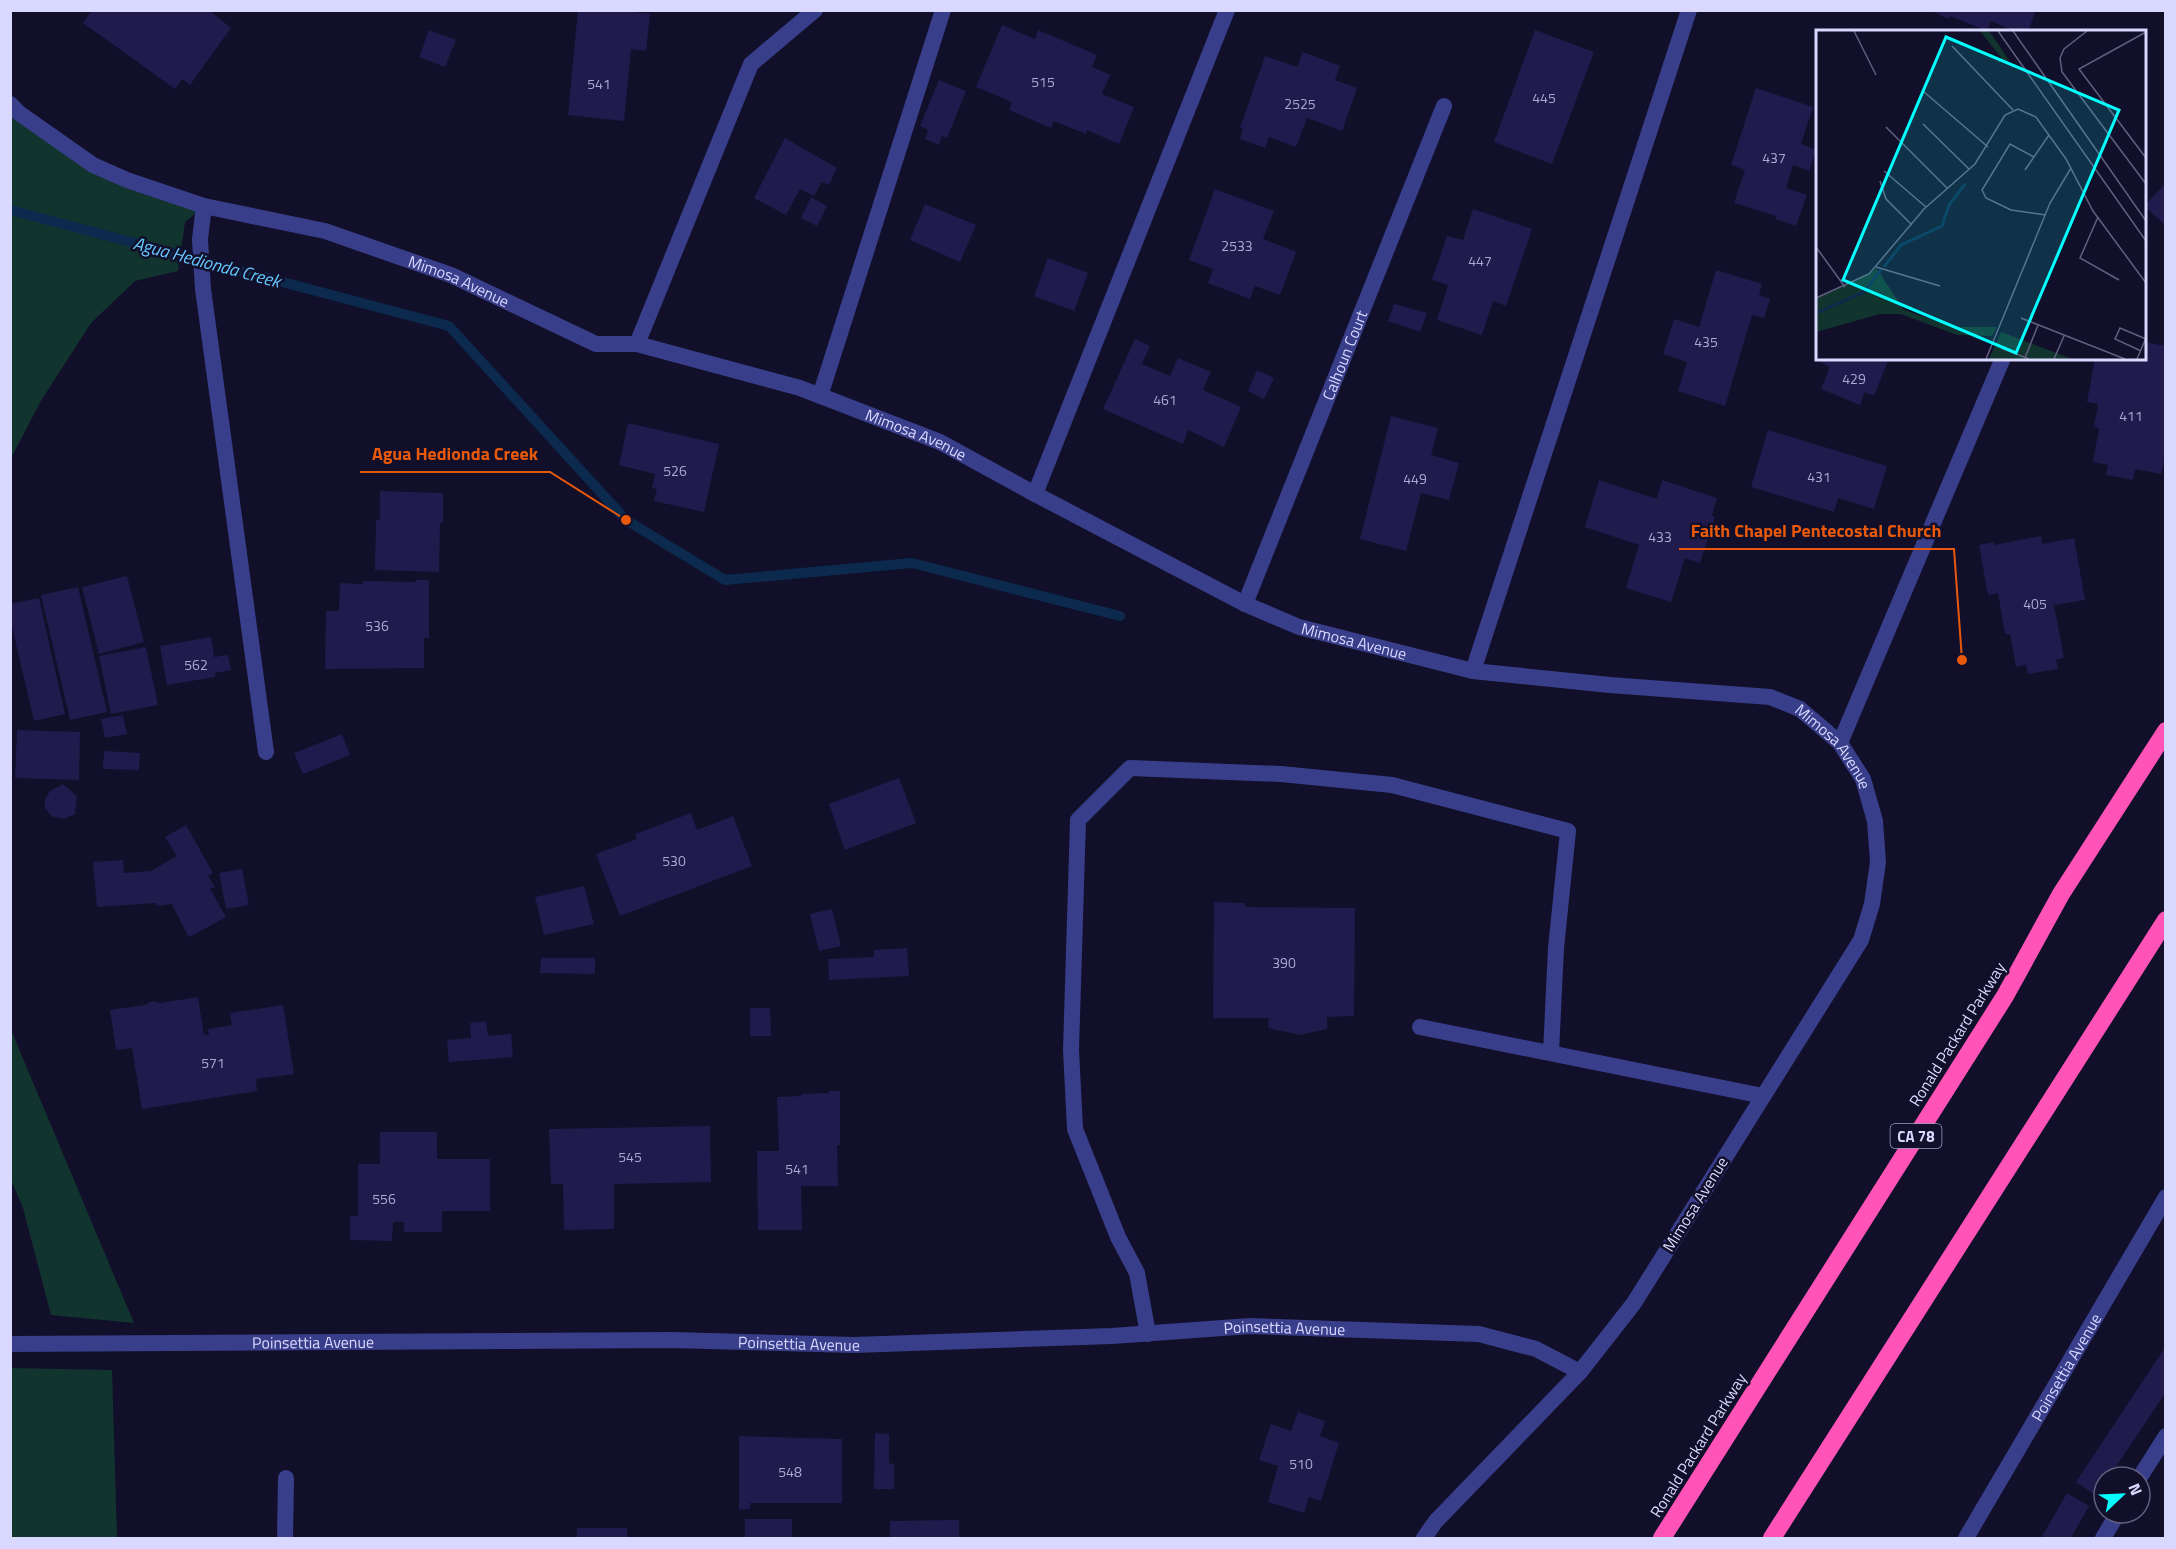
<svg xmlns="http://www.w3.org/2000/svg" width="2176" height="1549" viewBox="0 0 2176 1549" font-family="'Titillium Web',sans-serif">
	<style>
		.green { fill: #12342f }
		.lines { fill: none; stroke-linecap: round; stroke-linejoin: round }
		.stream { stroke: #0b2a4e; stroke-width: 10 }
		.building { fill: #201b4c }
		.service { stroke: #393e8a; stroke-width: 16 }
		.minor { stroke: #393e8a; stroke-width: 16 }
		.motorway { stroke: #ff53b7; stroke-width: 18 }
		.labels { text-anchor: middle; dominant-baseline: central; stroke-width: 5; stroke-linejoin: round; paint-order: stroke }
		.number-label { font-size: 14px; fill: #aba9d2 }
		.shield { fill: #110f2a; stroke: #9d9cbf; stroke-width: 1.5 }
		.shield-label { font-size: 15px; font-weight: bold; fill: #d9d8ff }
		.street-label { font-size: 16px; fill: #d9d8ff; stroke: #110f2a }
		.water-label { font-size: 18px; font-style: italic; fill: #66c8ff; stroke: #110f2a }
		.inset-river { fill: none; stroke: #0b2a4e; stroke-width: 3 }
		.inset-road { fill: none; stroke: #615f7f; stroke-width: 1.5 }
		.view { fill: #04fffe; fill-opacity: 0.15; stroke: #04fffe; stroke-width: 3 }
		.inset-edge { fill: none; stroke: #d9d8ff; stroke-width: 3 }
		.leader { fill: none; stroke: #e8590c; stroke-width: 2 }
		.callout-dot { fill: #e8590c; stroke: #110f2a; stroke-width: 2 }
		.callout-label { font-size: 18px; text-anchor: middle; font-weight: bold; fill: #e8590c; stroke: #110f2a; stroke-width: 5; stroke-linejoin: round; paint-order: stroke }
	</style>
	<rect width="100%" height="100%" fill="#110f2a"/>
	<path class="green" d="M11 104 93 165 204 206 185 222 178 271 135 281 91 323 42 399 11 458Z
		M10 1030H11L134 1323 51 1315 23 1208 11 1180Z
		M11 1368 112 1370 117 1538H11Z"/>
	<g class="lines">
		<path class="stream" d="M10 210 449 326 626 520 725 580 912 563 1120 616"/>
	</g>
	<path class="building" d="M92 10H209L231 28 190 85 182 79 175 89 83 23Z
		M578 10H618L650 14 646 51 631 49 624 121 568 115Z
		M1929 10H2036L2028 32H2017L1991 21 1987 31 1950 16 1949 19Z
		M1002 25 1035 39 1038 30 1097 55 1092 67 1110 75 1102 94 1134 107 1119 144 1087 130 1086 134 1054 121 1051 128 1009 110 1012 102 976 87Z
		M429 30 456 40 445 67 419 57Z
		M1535 30 1594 52 1552 164 1494 142Z
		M1303 52 1340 66 1335 80 1357 88 1342 131 1307 118 1296 147 1269 137 1265 148 1240 139 1243 129 1240 128 1265 56 1297 67Z
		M939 80 966 91 947 138 942 136 939 145 925 139 928 130 920 126Z
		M1756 88 1813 107 1801 144 1816 150 1809 171 1793 165 1786 188 1807 195 1796 226 1775 219 1776 216 1734 203 1745 170 1731 165Z
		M785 138 837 168 829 185 822 182 814 196 800 189 786 215 754 198Z
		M2166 183V226L2144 206Z
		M1215 189 1274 211 1263 239 1296 252 1280 295 1255 286 1250 299 1208 283 1213 269 1189 260Z
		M811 197 827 206 817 226 801 218Z
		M925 204 976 225 960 262 910 240Z
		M1473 209 1532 229 1506 306 1493 301 1482 335 1437 320 1448 285 1432 280 1447 236 1463 240Z
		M1048 258 1088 273 1074 311 1034 296Z
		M1716 270 1762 284 1759 295 1770 299 1764 318 1752 315 1725 406 1678 391 1687 362 1663 354 1674 319 1699 327Z
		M1394 304 1427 313 1420 332 1388 321Z
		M1135 339 1150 346 1142 364 1170 376 1178 358 1211 372 1203 390 1241 407 1224 447 1188 430 1183 444 1103 409Z
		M2144 342 2166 346V451L2161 474 2135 469 2133 480 2106 475 2108 465 2093 462 2099 428 2094 427 2098 404 2087 402 2095 358H2144Z
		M1823 358H1889L1874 396 1865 392 1860 405 1821 389 1830 367 1822 363Z
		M1257 370 1274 378 1264 399 1248 391Z
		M1391 416 1438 428 1431 455 1459 463 1449 500 1421 493 1406 551 1360 539Z
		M628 423 719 444 704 512 654 501 657 489 652 488 655 474 619 465Z
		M1768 430 1887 466 1874 509 1838 498 1834 512 1751 487Z
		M1599 480 1657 499 1662 480 1717 498 1712 516 1715 517 1700 563 1685 558 1671 602 1626 588 1639 545 1585 527Z
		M380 491 443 493V523H440L439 572 375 570 376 520H380Z
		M2041 536 2042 544 2074 538 2085 600 2054 605 2064 658 2056 660 2058 669 2028 674 2026 665 2016 667 2010 634H2005L1998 593 1988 595 1979 545 1994 542V545Z
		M127 576 144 642 99 654 82 587Z
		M416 580H429V638H424V668L325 669 326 611H339L340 583 363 584 362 581 416 582Z
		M78 587 107 712 70 720 41 595Z
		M39 598 65 714 34 721 10 618V604Z
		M211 637 214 657 228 655 231 670 215 673V677L167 685 160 646Z
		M146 647 158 705 111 714 99 656Z
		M123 715 127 734 105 738 101 719Z
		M17 730 80 732 79 780 15 778Z
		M342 734 350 755 303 774 294 753Z
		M104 751 140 753 139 770 103 769Z
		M899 778 916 823 845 850 829 804Z
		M63 784 77 796 75 814 64 819 51 816 45 808V799L50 791Z
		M691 813 697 830 733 816 752 866 620 916 596 854 637 839 635 834Z
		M186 825 213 873 208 876 215 887 210 889 226 917 190 937V935L188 936 172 904 157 906 156 903 97 907 93 862 123 860 124 873 151 871 177 856 165 837Z
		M242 869 249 905 226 909 219 873Z
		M584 886 594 924 544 935 535 897Z
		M1214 902 1245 903V907L1355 908 1354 1016 1327 1017V1029L1300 1035 1268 1028 1269 1018H1213Z
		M832 909 841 946 819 951 810 914Z
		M907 948 909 976 829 980 828 959 874 957V950Z
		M541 958H595V974L540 973Z
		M198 997 204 1035 209 1034 208 1029 232 1025 230 1013 283 1005 294 1074 256 1079 257 1091 142 1109 132 1048 116 1050 110 1010 145 1005 152 1001 160 1003Z
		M750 1008H770L771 1036H750Z
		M486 1021 488 1036 511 1034 513 1057 449 1062 447 1040 471 1038 470 1023Z
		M829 1091H840V1145H837L838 1186H801L802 1230H758L757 1151H779L777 1097 801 1096V1094L829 1093Z
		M710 1126 711 1182 614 1184V1229L564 1230 563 1184H551L549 1129Z
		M380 1132H437V1159H490V1211H442V1232H404V1222H393L392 1241 350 1240V1216H358V1164H380Z
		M2166 1346V1392L2109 1477H2104V1485L2097 1496 2076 1482Z
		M1298 1412 1325 1421 1320 1436 1339 1443 1321 1501 1309 1497 1304 1513 1268 1502 1278 1466 1259 1460 1271 1424 1291 1431Z
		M875 1433 889 1434V1463L894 1464V1489H874Z
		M739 1436 842 1439V1503H750V1509L739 1510Z
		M2067 1493 2089 1506 2071 1538H2041Z
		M745 1519H792V1538H745Z
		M959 1520V1538H890V1521Z
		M577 1528H627V1538H577Z"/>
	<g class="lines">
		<path class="service" d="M204 206 200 239 203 289 266 752
			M820 396 943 10
			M1035 494 1227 10
			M1420 1027 1763 1096
			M1148 1334 1137 1273 1118 1237 1075 1129 1071 1050 1078 820 1130 768 1281 774 1392 785 1568 831 1556 948 1551 1053
			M2140 1477 2166 1436
			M285 1538 286 1478
			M2103 1538 2118 1513"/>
		<g class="minor">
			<path id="s1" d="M10 104 19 113 93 165 127 180 204 206 325 231 451 275 596 344H637L800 388 940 442 1035 494 1245 604 1299 627 1473 671 1610 685 1770 697 1800 709 1840 743 1863 779 1875 821 1878 862 1872 904 1861 940 1634 1303 1580 1372 1436 1521 1424 1538"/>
			<path d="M637 344 751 64 815 10"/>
			<path id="s2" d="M1245 604 1444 106"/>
			<path d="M1473 671 1689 10"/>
			<path d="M1840 743 2003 358"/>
			<path id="s3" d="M10 1344 672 1340 854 1345 1112 1336 1250 1326 1479 1334 1536 1349 1580 1372"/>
			<path id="s4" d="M1966 1538 2166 1197"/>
		</g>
		<path class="motorway" d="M1662 1538 2005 996 2061 894 2166 731
			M1772 1538 2166 920"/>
	</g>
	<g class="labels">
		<g class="number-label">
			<text x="1043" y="81">515</text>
			<text x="599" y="83">541</text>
			<text x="1544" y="97">445</text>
			<text x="1300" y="103">2525</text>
			<text x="1774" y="157">437</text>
			<text x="1237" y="245">2533</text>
			<text x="1480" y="260">447</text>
			<text x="1706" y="341">435</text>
			<text x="1854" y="378">429</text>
			<text x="1165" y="399">461</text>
			<text x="2131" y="415">411</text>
			<text x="675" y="470">526</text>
			<text x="1819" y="476">431</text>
			<text x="1415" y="478">449</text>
			<text x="1660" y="536">433</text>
			<text x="2035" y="603">405</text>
			<text x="377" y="625">536</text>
			<text x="196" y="664">562</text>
			<text x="674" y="860">530</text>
			<text x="1284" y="962">390</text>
			<text x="213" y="1062">571</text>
			<text x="630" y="1156">545</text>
			<text x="797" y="1168">541</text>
			<text x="384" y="1198">556</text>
			<text x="1301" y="1463">510</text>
			<text x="790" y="1471">548</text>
		</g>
		<rect class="shield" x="1890.5" y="1124" width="51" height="24" rx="4.5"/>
		<g class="shield-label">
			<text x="1916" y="1136">CA 78</text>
		</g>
		<g class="street-label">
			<text stroke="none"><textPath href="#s1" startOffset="488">Mimosa Avenue</textPath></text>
			<text stroke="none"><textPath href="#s2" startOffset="268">Calhoun Court</textPath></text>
			<text stroke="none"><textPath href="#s1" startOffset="974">Mimosa Avenue</textPath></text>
			<text stroke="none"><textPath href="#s1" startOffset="1460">Mimosa Avenue</textPath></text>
			<text stroke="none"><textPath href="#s1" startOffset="1964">Mimosa Avenue</textPath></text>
			<text transform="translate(1957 1034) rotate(-58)">Ronald Packard Parkway</text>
			<text transform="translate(1695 1204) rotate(-58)">Mimosa Avenue</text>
			<text stroke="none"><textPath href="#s3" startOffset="1275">Poinsettia Avenue</textPath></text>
			<text stroke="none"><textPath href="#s3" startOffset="303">Poinsettia Avenue</textPath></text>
			<text stroke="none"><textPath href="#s3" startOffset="789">Poinsettia Avenue</textPath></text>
			<text stroke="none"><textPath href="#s4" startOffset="198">Poinsettia Avenue</textPath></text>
			<text transform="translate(1698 1445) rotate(-58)">Ronald Packard Parkway</text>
		</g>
		<g class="water-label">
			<text transform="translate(207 262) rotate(15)">Agua Hedionda Creek</text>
		</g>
	</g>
	<g transform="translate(1816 30)">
		<rect width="330" height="330" fill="#110f2a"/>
		<path d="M164 1H173L193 30H187ZM61 239 88 280 139 297H181L176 306 141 305 85 284H64L0 302V268ZM185 302 256 329H173Z" fill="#12342f"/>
		<path class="inset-river" d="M68 237 85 215 126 196 133 175 149 154M0 283 48 262 65 240"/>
		<path class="inset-road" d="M38 1 60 45M182 1 330 211M197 1 330 191M271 1 248 19 244 28 246 42 330 154M330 2 263 39 330 128M136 16 197 80M107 61 172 117M107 94 153 139M70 97 131 158M218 127 194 114 166 160 170 168 195 180 230 185M209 140 233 105M68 141 110 177M64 151 70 169 96 195M282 187 264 228 303 250M0 217 29 257M60 237 124 256M0 268 53 244 108 179 159 134 189 85 202 79 220 87 250 129 277 181 330 253M205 288 309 329M185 318 213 329M325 321 299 309 304 298 330 309M209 328 222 295M170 329 234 173 255 138M238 329 248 306M321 329 330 308"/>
		<path class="view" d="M130 7 303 80 200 323 27 250Z"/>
		<rect width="330" height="330" class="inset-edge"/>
	</g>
	<path class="leader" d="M626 520L550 472H360M1962 660L1954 549H1679"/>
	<g class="callout-dot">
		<circle cx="626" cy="520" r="6"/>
		<circle cx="1962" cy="660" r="6"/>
	</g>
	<g class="callout-label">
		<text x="455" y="460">Agua Hedionda Creek</text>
		<text x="1816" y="537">Faith Chapel Pentecostal Church</text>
	</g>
	<rect width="2176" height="1549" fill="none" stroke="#d9d8ff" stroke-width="24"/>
	<g transform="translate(2122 1495) rotate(67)"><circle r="28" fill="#110f2a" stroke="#615f7f" stroke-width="1.5"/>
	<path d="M0-4.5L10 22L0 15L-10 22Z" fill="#04fffe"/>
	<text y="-9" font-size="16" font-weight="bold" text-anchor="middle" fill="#d9d8ff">N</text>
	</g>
</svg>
